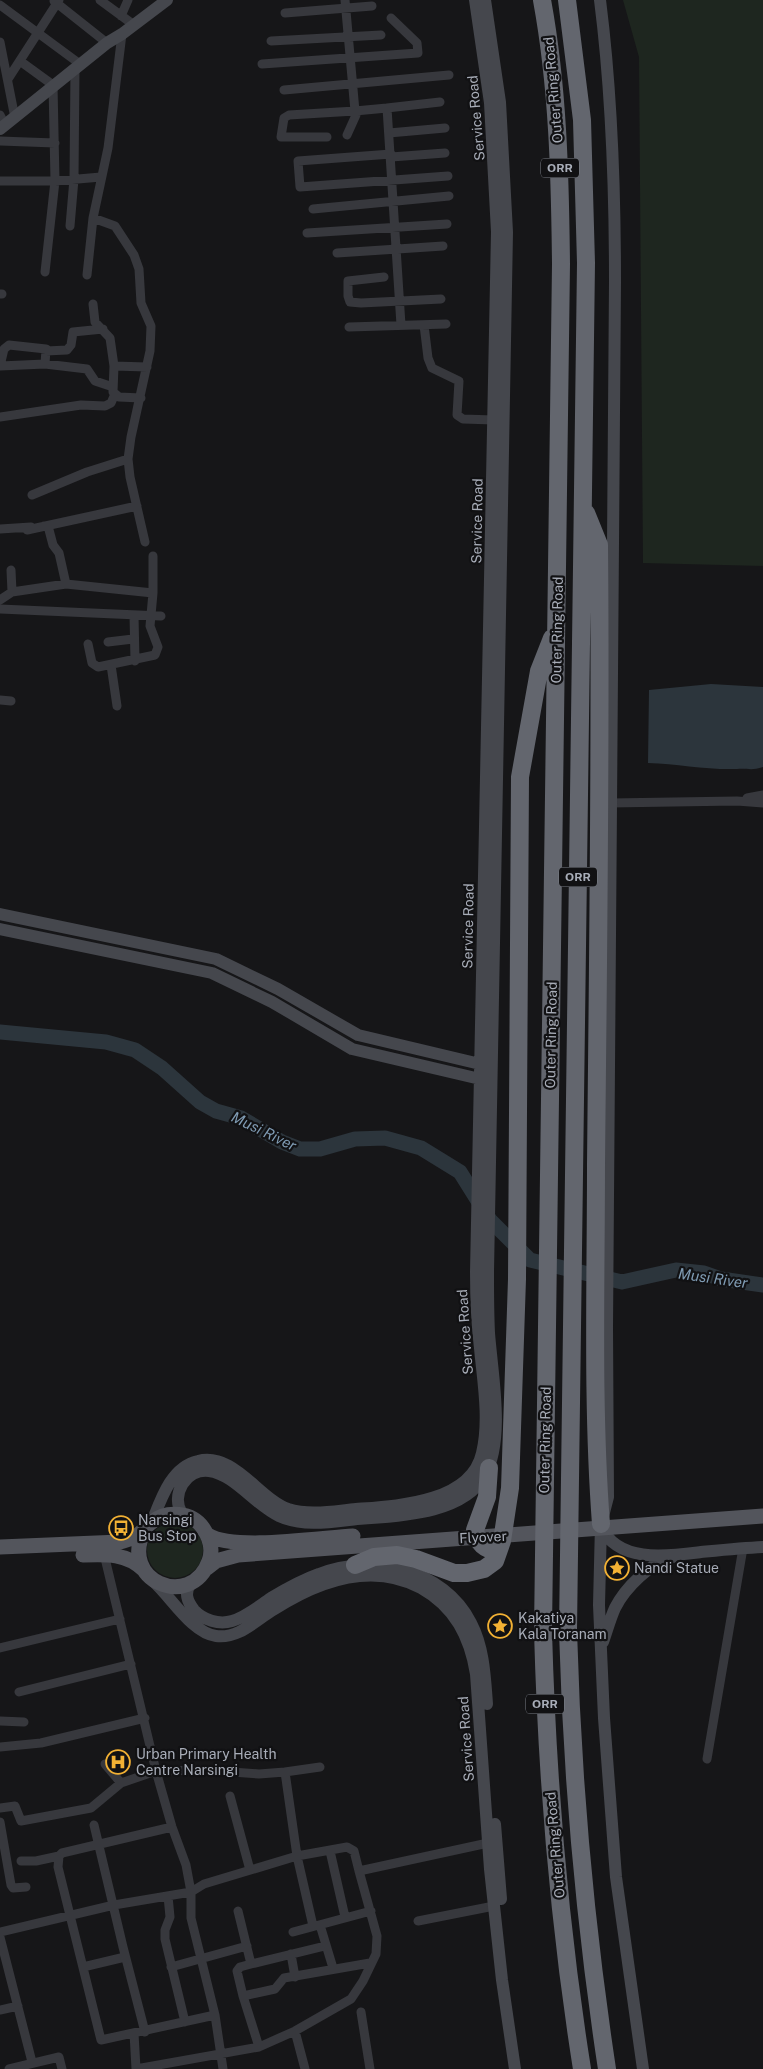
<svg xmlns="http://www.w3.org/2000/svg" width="763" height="2069" viewBox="0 0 763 2069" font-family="'Public Sans',sans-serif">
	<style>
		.green { fill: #1e261f }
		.water { fill: #2c353c }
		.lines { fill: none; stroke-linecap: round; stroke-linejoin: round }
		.river { stroke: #2c353c; stroke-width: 15 }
		.street { stroke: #37383d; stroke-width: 9 }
		.secondary { stroke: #45474d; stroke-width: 12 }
		.primary { stroke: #53555c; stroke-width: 15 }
		.highway { stroke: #63666e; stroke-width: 18 }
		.labels { text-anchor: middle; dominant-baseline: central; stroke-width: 4.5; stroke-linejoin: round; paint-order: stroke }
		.shield { fill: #111113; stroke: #7b7e86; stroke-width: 1 }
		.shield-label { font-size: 12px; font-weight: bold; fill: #a8adb8 }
		.street-label { font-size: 14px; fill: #a8adb8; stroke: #111113 }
		.poi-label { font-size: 14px; fill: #a8adb8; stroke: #111113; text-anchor: start }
		.water-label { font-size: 15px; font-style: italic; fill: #7f9bb3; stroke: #111113 }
	</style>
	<rect width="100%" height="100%" fill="#161618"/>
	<path class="green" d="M623 0H763V566L643 563 639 57Z
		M147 1550a28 28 0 1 1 56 0a28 28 0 1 1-56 0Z"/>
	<path class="water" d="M711 684 763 687V767C751 771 748 768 737 769 707 770 678 764 648 763L649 690Z"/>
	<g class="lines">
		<path class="river" d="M0 1032 106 1042 135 1050 162 1068 200 1102 216 1111 241 1118 282 1142 300 1149H320L355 1139 385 1138 421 1148 460 1172 490 1220 530 1260 622 1282 676 1270 704 1273 721 1279 763 1285"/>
		<path class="street" d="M100 0 134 25
			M345 0 355 111 387 108 401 325
			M54 1 107 43
			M0 5 80 64
			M285 13 372 6
			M121 16 128 0
			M271 41 381 35
			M0 42 15 118
			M20 61 53 85 55 181 45 272
			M262 64 418 53 417 43 391 18
			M8 79 59 0
			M284 90 449 75
			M387 108 440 102
			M0 115 5 125
			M389 133 445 128
			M327 137H281L284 118 289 115 355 111 356 115 347 135
			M0 141 55 143
			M391 154 298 161 300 187 448 176
			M391 157 445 153
			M0 181H55L101 177
			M313 209 449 196
			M70 226 74 179 75 68
			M307 233 447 224
			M337 253 443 246
			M87 275 93 218 108 148 122 34
			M384 277 348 281V296L350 302 361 303 441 299
			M0 294H2
			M93 304 95 322 110 338 114 366 113 392 119 397 141 398
			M424 325 428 358 432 368 459 381 457 415 463 419 494 420
			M349 327 446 324
			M46 351 67 350 71 345 73 332 103 329
			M0 366 45 364 87 369 95 381 113 387
			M0 366 4 349 9 345 46 349 45 364
			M114 366 147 367
			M0 417 81 405 105 406 111 403 115 394
			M128 459 130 477 145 542
			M32 495 87 472 128 459 131 437 150 351 151 326 141 303 139 269 134 255 115 226 93 218
			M44 526H48L53 545 59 553 66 584
			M0 529 31 527
			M27 530 137 506
			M153 556V593
			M11 570 12 592
			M0 600 12 592 66 584 153 593 150 626 158 647 155 655 98 667 92 663 88 644
			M0 609 161 616
			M134 615 135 661
			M108 642 133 639
			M111 665 117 706
			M0 700 11 701
			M747 798 763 795
			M610 803 737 801 763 803
			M104 1554 156 1771 172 1827 186 1865 191 1892V1918L215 2015 223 2069
			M0 1648 120 1619
			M19 1692 131 1664
			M0 1721 24 1722
			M0 1747 41 1743 145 1718
			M707 1759 743 1548
			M105 1764 121 1783
			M285 1772 320 1767
			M230 1796 250 1870
			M0 1808 15 1806 21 1821 91 1808 121 1783 156 1771 204 1770 259 1774 285 1772 297 1856 313 1926
			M0 1822 11 1885 13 1888 26 1887
			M94 1825 123 1947 145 2032
			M172 1827 62 1853 59 1856 58 1867 101 2040 215 2015
			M330 1851 345 1917
			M21 1861H36L59 1856
			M168 1896 170 1917 165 1930V1939L185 2022
			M238 1911 251 1964 325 1946
			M418 1921 494 1906
			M320 1925 333 1968
			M0 1932 114 1905 191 1892 204 1884 297 1856 347 1847 354 1851 359 1871 488 1843
			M293 1932 371 1911
			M0 1937 32 2062
			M291 1954 295 1977
			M83 1967 125 1957
			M171 1967 247 1946
			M243 1996 237 1971 240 1967 251 1964
			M0 2010 18 2006
			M361 2012 370 2069
			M295 2031 305 2069
			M134 2033 136 2069 259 2047 295 2031 351 1999 363 1981 376 1954 377 1936 359 1871
			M259 2047 243 1996 275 1989 284 1978 370 1963
			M9 2069 59 2057 62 2069"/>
		<path class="secondary" d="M600 0C612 94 615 188 615 282L607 1328 608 1497 601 1524 599 1605 604 1718 616 1877 643 2069
			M0 129 107 43 122 34 167 0
			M0 914 216 959 278 989 358 1035 480 1064
			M0 929 212 973 272 1002 352 1049 480 1079
			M182 1514C170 1495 186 1468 209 1471 234 1474 255 1505 279 1516 303 1527 331 1522 357 1519 396 1516 463 1515 485 1475 505 1439 492 1374 489 1333 488 1313 488 1292 488 1272L507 232 500 102 485 0
			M152 1522C161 1499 171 1467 198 1461 234 1452 258 1498 288 1509 310 1516 334 1511 356 1509 396 1506 471 1503 482 1453 490 1420 483 1381 480 1348 477 1323 476 1297 476 1272L497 232 490 103 475 0
			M601 1526C617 1564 669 1556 701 1552 722 1550 742 1548 763 1547
			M154 1582C171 1597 192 1633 216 1636 238 1639 255 1621 273 1610 318 1581 371 1561 421 1588 455 1607 470 1637 476 1674L490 1869 502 1980 515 2069
			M191 1583C184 1593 187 1601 194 1610 203 1620 219 1625 232 1621 246 1617 259 1606 271 1598 286 1589 302 1580 319 1574 372 1553 444 1569 471 1623 484 1648 485 1677 487 1704
			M603 1642C607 1631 610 1619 615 1608 625 1588 651 1562 673 1557
			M495 1824 501 1899"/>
		<path class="primary" d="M208 1535C233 1551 319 1538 353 1536
			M0 1547 120 1542C125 1540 131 1539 135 1537 142 1533 146 1526 152 1522 167 1510 192 1512 203 1528 210 1538 213 1550 209 1561 191 1611 117 1581 145 1529
			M83 1555C106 1554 127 1553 144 1570
			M207 1568 216 1561 238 1555 763 1516"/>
		<path class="highway" d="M542 0C558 87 560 175 561 264L543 1631C547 1778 559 1924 582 2069
			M567 0 582 120 586 263 568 1631C572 1778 585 1924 607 2069
			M586 513 599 545C601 752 598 958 596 1165 596 1284 592 1405 601 1524
			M489 1468 487 1497 475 1530C477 1543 485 1550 498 1551
			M355 1565 374 1557 397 1555 416 1559 454 1573H467L484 1569 495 1561 502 1541 510 1488 517 1279 520 777 539 671 552 638"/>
	</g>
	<defs>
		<g id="bus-ring" transform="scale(1.25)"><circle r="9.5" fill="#111113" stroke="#f2b134" stroke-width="1.5"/><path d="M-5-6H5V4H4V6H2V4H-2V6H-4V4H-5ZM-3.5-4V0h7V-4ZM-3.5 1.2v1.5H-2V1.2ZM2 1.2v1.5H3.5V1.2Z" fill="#f2b134"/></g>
		<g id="sight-ring" transform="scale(1.25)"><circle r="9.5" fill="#111113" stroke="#f2b134" stroke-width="1.5"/><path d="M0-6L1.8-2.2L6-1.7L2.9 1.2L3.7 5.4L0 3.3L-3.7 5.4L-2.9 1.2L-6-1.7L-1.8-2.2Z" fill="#f2b134"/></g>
		<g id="hospital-ring" transform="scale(1.25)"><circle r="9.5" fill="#111113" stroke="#f2b134" stroke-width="1.5"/><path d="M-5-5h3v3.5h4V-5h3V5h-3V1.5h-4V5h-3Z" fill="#f2b134"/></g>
	</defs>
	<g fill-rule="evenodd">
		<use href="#bus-ring" x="121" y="1528"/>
		<use href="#sight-ring" x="617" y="1568"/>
		<use href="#sight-ring" x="500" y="1626"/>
		<use href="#hospital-ring" x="118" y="1762"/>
	</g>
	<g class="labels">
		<g class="shield">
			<rect x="541" y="158.5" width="38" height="19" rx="4"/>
			<rect x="559" y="867.5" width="38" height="19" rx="4"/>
			<rect x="526" y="1694.5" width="38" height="19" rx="4"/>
		</g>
		<g class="shield-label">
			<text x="560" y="168">ORR</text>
			<text x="578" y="877">ORR</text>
			<text x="545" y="1704">ORR</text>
		</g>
		<g class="street-label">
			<text transform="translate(553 90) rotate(-95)">Outer Ring Road</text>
			<text transform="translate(476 118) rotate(-95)">Service Road</text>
			<text transform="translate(477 521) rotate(-89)">Service Road</text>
			<text transform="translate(557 630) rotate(-89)">Outer Ring Road</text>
			<text transform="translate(468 926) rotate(-89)">Service Road</text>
			<text transform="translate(551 1035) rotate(-89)">Outer Ring Road</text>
			<text transform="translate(465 1332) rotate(-94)">Service Road</text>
			<text transform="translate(545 1440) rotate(-89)">Outer Ring Road</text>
			<text transform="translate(483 1537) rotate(-3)">Flyover</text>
			<text transform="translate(466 1739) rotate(-94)">Service Road</text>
			<text transform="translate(555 1845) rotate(-95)">Outer Ring Road</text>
		</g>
		<g class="poi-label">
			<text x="138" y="1520">Narsingi<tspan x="138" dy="16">Bus Stop</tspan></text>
			<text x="634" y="1568">Nandi Statue</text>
			<text x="518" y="1618">Kakatiya<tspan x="518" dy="16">Kala Toranam</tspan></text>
			<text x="136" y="1754">Urban Primary Health<tspan x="136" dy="16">Centre Narsingi</tspan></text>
		</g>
		<g class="water-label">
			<text transform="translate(264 1131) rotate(26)">Musi River</text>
			<text transform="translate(713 1278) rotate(8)">Musi River</text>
		</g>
	</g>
</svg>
